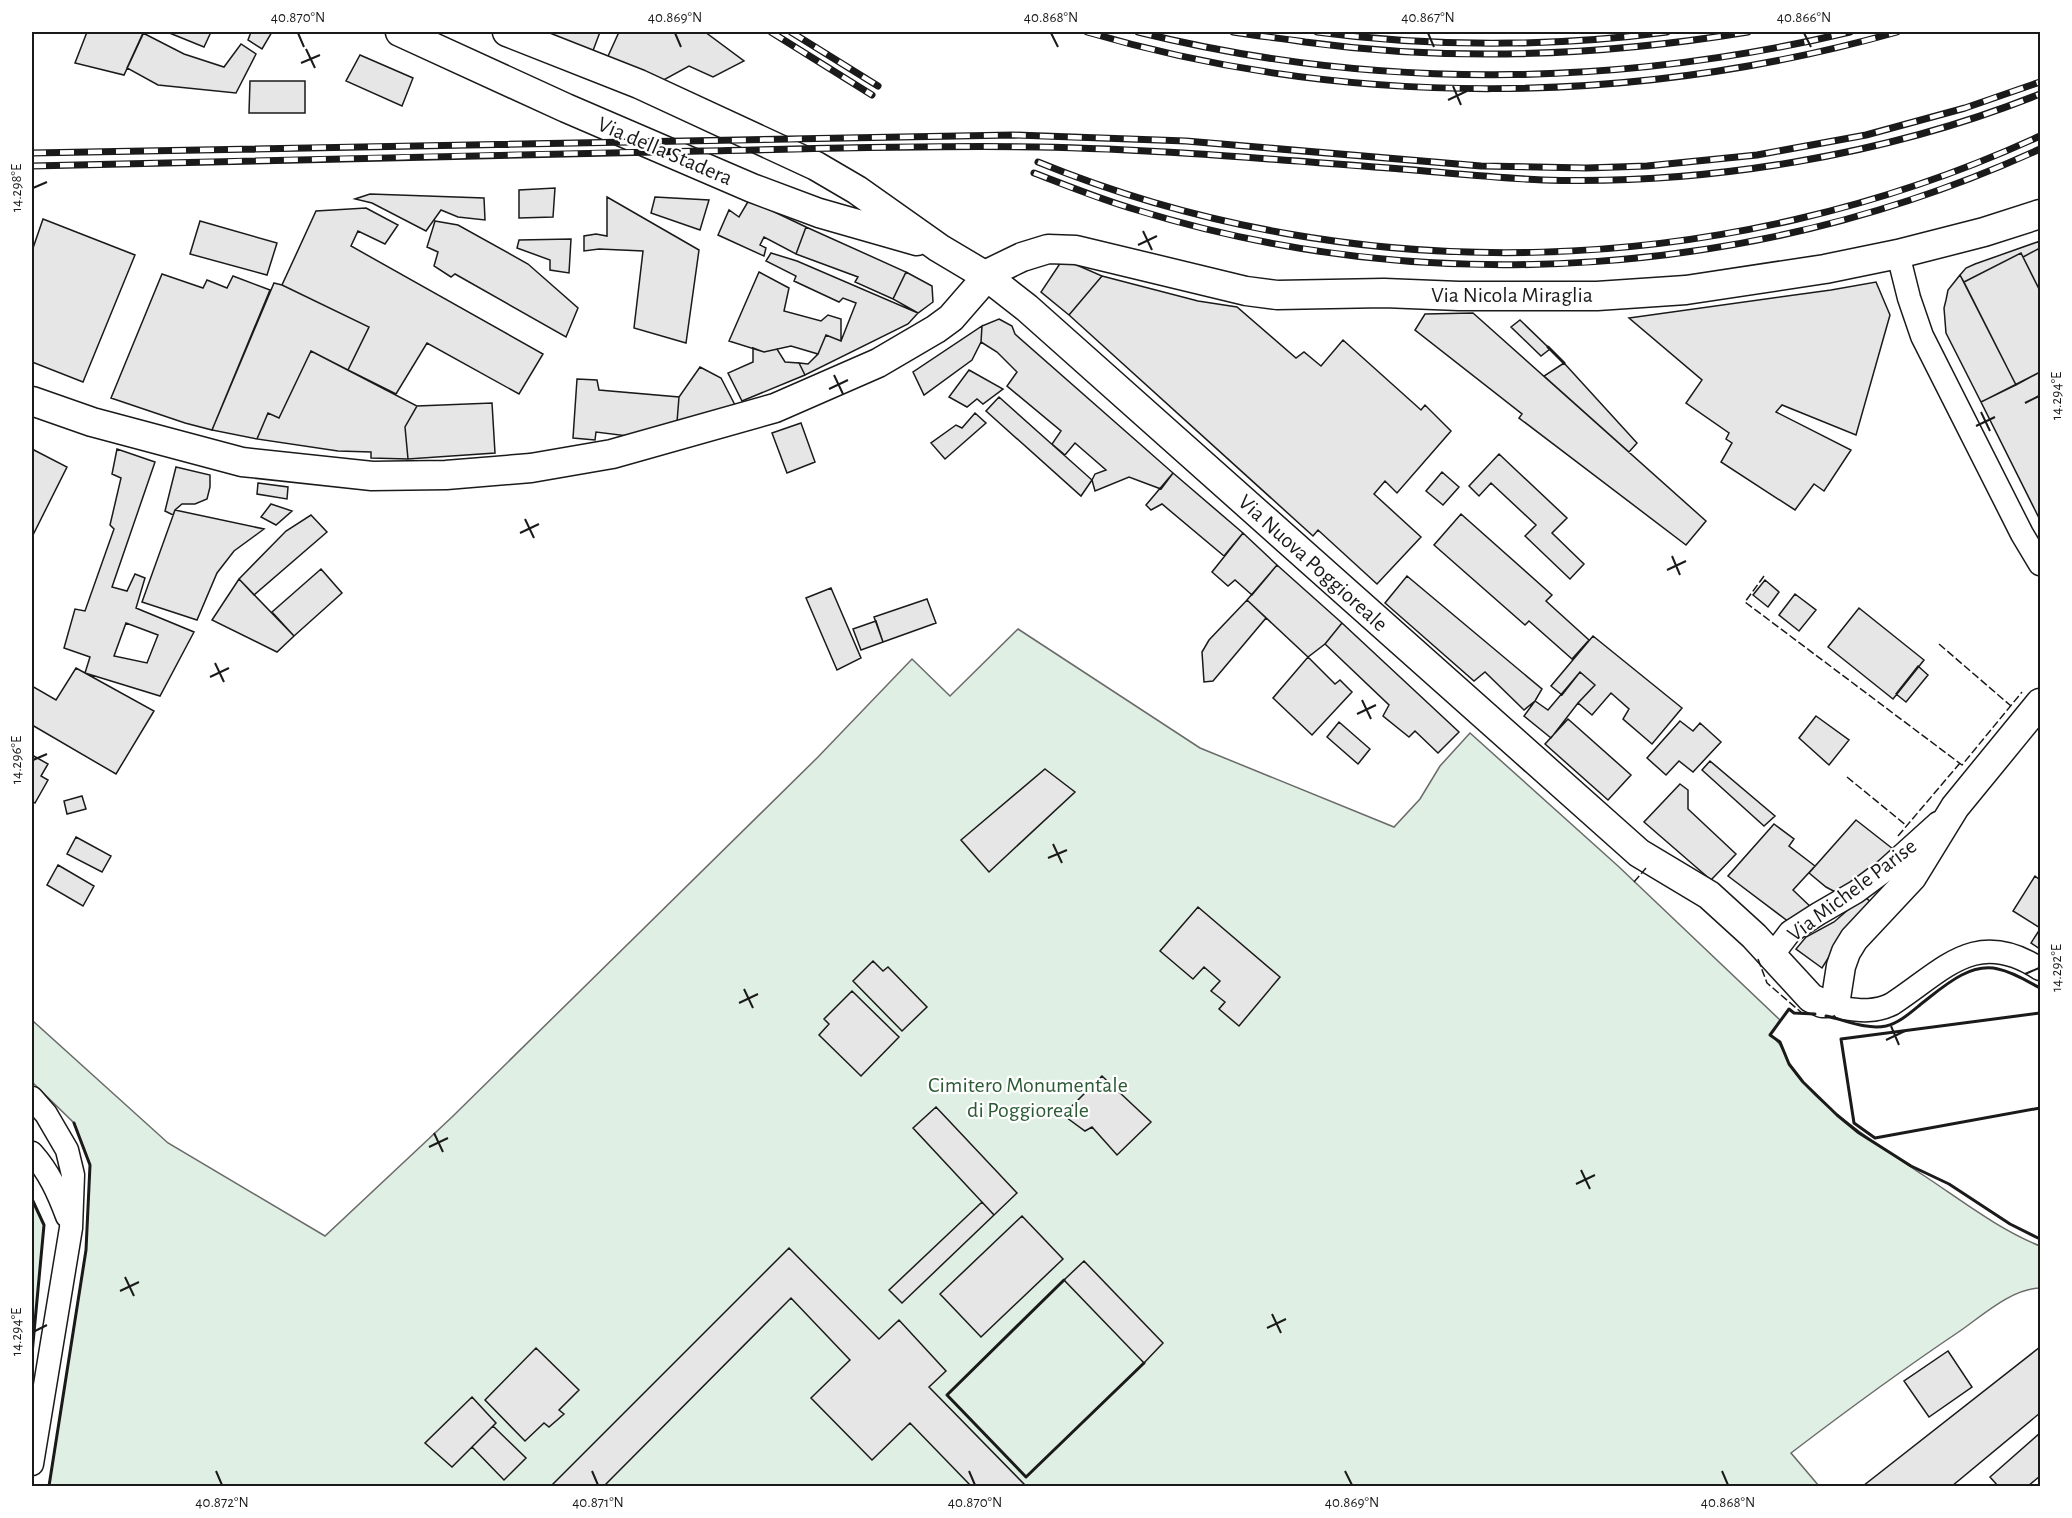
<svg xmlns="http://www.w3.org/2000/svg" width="2072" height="1518" viewBox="0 0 2072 1518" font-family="'Alegreya Sans',sans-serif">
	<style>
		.green { fill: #e0efe3; stroke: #6a6a6a; stroke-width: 1.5 }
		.building { fill: #e6e6e6; stroke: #1a1a1a; stroke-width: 1.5; fill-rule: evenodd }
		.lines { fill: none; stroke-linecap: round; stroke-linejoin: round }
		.minor-casing { stroke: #1a1a1a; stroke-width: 25 }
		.major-casing { stroke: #1a1a1a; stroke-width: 31 }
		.minor { stroke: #fff; stroke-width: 22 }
		.major { stroke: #fff; stroke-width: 28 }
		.rail-casing { stroke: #1a1a1a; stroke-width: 7 }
		.rail { stroke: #fff; stroke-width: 4.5; stroke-dasharray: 14; stroke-linecap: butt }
		.fence { stroke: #1a1a1a; stroke-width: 1.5; stroke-dasharray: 8 3; stroke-linecap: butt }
		.wall { stroke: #1a1a1a; stroke-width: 3 }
		.ticks { fill: none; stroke: #1a1a1a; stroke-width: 2 }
		.labels { text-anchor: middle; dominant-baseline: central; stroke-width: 4.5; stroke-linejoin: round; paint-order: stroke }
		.street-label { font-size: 22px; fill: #1a1a1a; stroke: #fff }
		.park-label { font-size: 22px; fill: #2b5a34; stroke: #fff }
		.neatline { fill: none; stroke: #1a1a1a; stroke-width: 2 }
		.ticks-label { font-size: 15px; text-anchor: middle; fill: #1a1a1a }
	</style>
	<rect width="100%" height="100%" fill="#fff"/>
	<path class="green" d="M1018 629 1200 748 1394 827 1420 799 1440 766 1470 733 1618 866 1780 1020 1770 1035C1784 1045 1782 1052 1790 1065 1797 1076 1807 1087 1816 1096 1849 1127 1886 1150 1923 1175 1961 1200 1998 1229 2040 1246V1288C2011 1289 1983 1315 1960 1331 1902 1370 1846 1411 1791 1453L1819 1486H49L86 1250 90 1165 74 1123 32 1082V1026L34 1022 168 1143 325 1236 452 1117 818 757 912 659 950 696Z
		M32 1199 44 1225 32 1354Z"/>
	<path class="building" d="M87 32H144L124 75 75 63Z
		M167 32H211L204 47Z
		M251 32H272L262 49 248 40Z
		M543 32H600L591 56Z
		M619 32H705L744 61 713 77 689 66 660 82 604 65Z
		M143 33 184 54 224 67 241 44 256 54 236 93 158 85 127 68Z
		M360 55 413 78 402 106 346 81Z
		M250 81H305V113H249Z
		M555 188 553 217 519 218V190Z
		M370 194 484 198 485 220 458 217 441 210 426 231 372 203 355 199Z
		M607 197 699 250 686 343 634 328 643 251 599 249 584 251V236L596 234 607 236Z
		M655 197 709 200 700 230 651 213Z
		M749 200 806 227 796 254 764 237 760 245 766 248 764 256 718 235 729 210 739 217Z
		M366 208 398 225 385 244 358 231 351 246 543 354 519 394 427 343 396 394 348 370 369 327 282 285 316 211Z
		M43 219 135 255 83 382 32 362V251Z
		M200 221 277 243 267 275 190 254Z
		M435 221 458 225 528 264 578 308 566 337 455 274 451 277 434 266 438 252 427 247Z
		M806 227 906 272 893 299 855 282 858 277 796 254Z
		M571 239 569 273 550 270V260L517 248 519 240Z
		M2040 241V248L2023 257 2021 253 1964 282 1960 275 1966 268 1975 264Z
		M2040 248V291L2023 257Z
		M771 253 797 261 918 313 908 324 805 375 799 363 808 364 818 354 826 335 841 341 856 303 843 298 839 302 794 281 796 276 766 261Z
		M2021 253 2040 291V372L2016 385 1964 282Z
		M1063 259 1102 276 1069 315 1041 292Z
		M759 272 789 288 784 311 821 321 828 315 841 319V341L826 335 818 354 791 346 764 352 729 341Z
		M906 272 932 286 933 302 918 313 893 299Z
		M162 274 203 288 207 280 227 288 233 276 270 290 212 430 185 423 111 398Z
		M1960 275 2016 385 1981 402 1946 333 1944 308 1946 300 1948 290Z
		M1102 276 1198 301 1237 307 1296 358 1304 352 1321 366 1343 340 1421 410 1425 405 1451 431 1397 493 1385 481 1374 494 1421 537 1377 584 1318 530 1313 536 1069 315Z
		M1876 282 1890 315 1856 435 1782 405 1776 412 1851 450 1824 491 1814 484 1795 510 1721 462 1732 443 1726 439 1729 433 1686 403 1702 380 1629 318 1831 290Z
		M274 283 282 285 369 327 348 370 311 351 279 418 268 413 257 439 212 430Z
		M1473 313 1706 521 1686 545 1519 418 1522 414 1415 330 1425 314Z
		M999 319 1012 326 1015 334 1173 473 1161 489 1129 477 1095 491 1092 480 1095 474 1106 470 1075 443 1065 455 1052 444 1061 431 1007 386 1017 372 997 352 981 342 982 326Z
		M1520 320 1550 349 1541 356 1511 327Z
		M982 326 981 342 972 360 924 395 913 372Z
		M753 348 764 352 777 349 785 362 799 363 805 375 742 401 728 373 753 362Z
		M311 351 417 406 405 427 408 459 371 458V452L338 451 257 439 268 413 279 418Z
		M1564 363 1637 443 1629 452 1544 376Z
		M700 367 721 378 735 405 677 422 679 397Z
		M969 370 1003 389 983 404 977 399 967 407 949 397Z
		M2040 372V520L1981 402Z
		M577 379 597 380 599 390 679 397 677 422 628 436 596 432 595 440 573 438Z
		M999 397 1092 480 1081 496 986 411Z
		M492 403 495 453 408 459 405 427 417 406Z
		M975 413 986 423 945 459 931 443 956 425 962 428Z
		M801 423 815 462 787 473 772 433Z
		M32 449 67 467 32 537Z
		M117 449 155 462 112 587 127 591 135 574 145 578 136 608 194 632 160 696 85 673 90 657 64 648 75 609 85 611 114 529 110 525 121 478 112 474ZM126 623 158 635 147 663 114 656Z
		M1499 454 1567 518 1552 533 1584 564 1570 579 1525 536 1536 525 1491 483 1479 496 1469 486Z
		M176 467 210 475V487L207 499 195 504H182L175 510 173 515 165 511Z
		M1442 472 1459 487 1443 505 1426 491Z
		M1173 473 1243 533 1224 556 1162 504 1151 510 1146 505Z
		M258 483 288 487 287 499 257 494Z
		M271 504 292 511 276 525 261 517Z
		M175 510 264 529 234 551 217 573 197 620 142 602Z
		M1461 514 1552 595 1546 601 1589 640 1572 659 1529 621 1525 625 1434 545Z
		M311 515 327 532 254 595 239 579 286 531Z
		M1243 533 1277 565 1252 595 1235 580 1228 586 1212 572Z
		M1277 565 1342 623 1325 644 1308 657 1247 600Z
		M321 569 342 593 294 636 272 612Z
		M1407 576 1542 689 1535 701 1524 710 1485 672 1474 681 1385 603Z
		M239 579 294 636 277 652 212 620Z
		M1765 580 1779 592 1768 607 1753 595Z
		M831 588 861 658 837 670 806 598Z
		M1795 594 1816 610 1799 631 1779 615Z
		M927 599 936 623 883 642 874 617Z
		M1247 600 1266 618 1213 681 1204 682 1202 652 1209 640Z
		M1859 608 1924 660 1893 699 1828 647Z
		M876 621 883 642 861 650 853 629Z
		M1342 623 1459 732 1438 753 1415 731 1409 737 1383 716 1389 705 1325 644Z
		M1593 636 1682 708 1652 744 1623 719 1629 709 1611 693 1592 715 1578 703 1595 685 1580 672 1562 695 1551 686Z
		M1308 657 1335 684 1340 680 1352 692 1312 735 1273 698Z
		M1918 666 1928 675 1906 702 1896 694Z
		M76 668 154 711 116 774 32 725V686L56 700Z
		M1580 672 1595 685 1578 703 1551 738 1524 716 1535 701 1548 710Z
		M1816 716 1849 740 1829 765 1799 738Z
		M1568 719 1631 775 1608 800 1545 744Z
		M1680 721 1693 731 1700 723 1721 742 1693 772 1679 761 1666 775 1647 758Z
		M1339 722 1370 749 1358 764 1327 737Z
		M32 755 48 764 41 776 48 780 35 803 32 801Z
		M1710 761 1775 816 1764 826 1702 770Z
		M1045 769 1075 792 989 872 961 840Z
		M1680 784 1688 790V809L1736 854 1711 880 1644 822Z
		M82 796 86 809 67 814 64 801Z
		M1856 820 1893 849 1856 887 1839 894 1826 887 1809 873Z
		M1774 824 1794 839 1789 846 1815 866 1793 890 1814 910 1789 922 1728 876Z
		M76 837 111 856 102 872 67 854Z
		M58 865 94 886 83 906 47 885Z
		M2035 876 2040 880V928L2013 911Z
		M1864 896 1874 905 1844 933 1822 968 1796 949 1806 937 1834 922Z
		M1198 907 1280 977 1239 1026 1219 1009 1225 1002 1211 991 1220 981 1204 967 1193 979 1160 951Z
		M2040 929V949L2031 943Z
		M873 961 883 971 888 967 927 1007 902 1031 853 981Z
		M852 991 899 1037 861 1076 819 1035 829 1024 824 1019Z
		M1102 1076 1151 1122 1117 1155 1092 1127 1085 1131 1063 1115Z
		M936 1107 1017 1193 994 1215 913 1128Z
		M982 1202 994 1215 902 1303 889 1290Z
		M1022 1216 1063 1259 981 1337 940 1294Z
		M789 1248 879 1339 899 1320 946 1371 929 1387 1024 1484 1022 1486H971L910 1423 872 1460 811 1398 850 1360 791 1298 604 1486H551Z
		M1084 1261 1163 1343 1144 1363 1064 1280Z
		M2040 1347V1413L1952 1486H1863Z
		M536 1348 579 1390 559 1410 564 1414 549 1427 544 1423 525 1441 485 1400Z
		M1948 1351 1972 1387 1929 1417 1904 1381Z
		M472 1397 496 1423 452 1467 425 1443Z
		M493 1426 526 1458 504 1480 472 1447Z
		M2040 1433V1476L2028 1486H1998L1990 1477Z"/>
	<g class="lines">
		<g class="minor-casing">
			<path id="minor" d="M1898 254 1909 298 1922 336 2022 534 2040 564
				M1777 949 1790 932 1818 914 1856 892 1887 869 1938 823
				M1843 1008C1861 1011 1876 1012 1892 1004 1944 970 1976 927 2040 969
				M32 1098 46 1114 67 1150 73 1175 71 1228 32 1464
				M32 1153C49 1172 58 1192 67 1216"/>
		</g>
		<g class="major-casing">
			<path id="major" d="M400 32 566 108 752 188 819 213 917 241
				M507 32 639 84 816 166 857 190 939 248 986 276 1027 308 1639 853 1709 895 1754 936 1811 998 1822 1003H1827L1836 998 1841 966 1846 952 1854 939 1912 877 1955 807 2040 703
				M32 401 92 422 242 462 372 476 446 475 531 468 612 454 775 408 878 363 936 329 951 318 991 272 1022 257 1048 249 1076 250 1246 291 1277 295 1384 293 1459 296H1597L1686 290 1825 269 1898 254 1984 232 2040 214"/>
		</g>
		<use href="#minor" class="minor"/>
		<use href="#major" class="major"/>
		<g class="rail-casing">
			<path id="rail" d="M771 32 872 95
				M791 32 878 86
				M1087 32C1349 109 1635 106 1897 32
				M1138 32C1372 90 1615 88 1850 32
				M1233 32C1256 36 1281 38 1305 42 1452 62 1601 56 1748 32
				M1317 32C1429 47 1555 47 1667 32
				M32 153 1013 135 1186 141 1481 166 1586 168 1647 166 1757 155 1866 135 1965 108 2040 82
				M1038 162C1359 293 1727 280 2040 136
				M32 166C255 161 478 155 702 151 813 149 925 145 1037 147 1158 149 1280 160 1401 169 1449 173 1496 178 1543 180 1707 185 1888 155 2040 94
				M1034 173C1068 186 1102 200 1137 210 1433 301 1760 277 2040 149"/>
		</g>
		<use href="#rail" class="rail"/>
		<path class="fence" d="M1764 576 1745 602 1962 765 2022 692
			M1939 644 2011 706
			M1847 777 1907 826
			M1898 836 1960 763
			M1634 882 1646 868
			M1758 959 1767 983 1802 1013"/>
		<path class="wall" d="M1548 347 1564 363
			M2040 1013 1841 1039 1854 1123 1875 1138 2040 1108
			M1815 1014 1794 1013 1789 1009 1770 1035 1780 1042 1789 1064 1803 1082 1837 1115 1859 1133 1911 1166 1949 1184 2010 1224 2040 1239
			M1826 1016C1845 1020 1866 1030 1886 1026 1899 1023 1910 1013 1921 1004 1942 988 1969 962 1998 969 2013 972 2027 981 2040 988
			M32 1199 44 1225 32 1354
			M1064 1280 947 1395 1026 1477 1144 1363
			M49 1486 86 1250 90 1165 74 1123"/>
	</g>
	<path class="ticks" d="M298 33 304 47M675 33 681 47M1051 33 1058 47M1428 33 1434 47M1804 33 1811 47M306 49 315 68M301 63 320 55M1453 86 1461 105M1448 100 1467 91M33 188 47 182M1143 231 1152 250M1138 245 1157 236M834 375 843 394M829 389 848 380M2025 403 2039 396M1981 412 1990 431M1976 426 1995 417M525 519 534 538M520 533 539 524M1672 556 1680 575M1667 570 1686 561M215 663 224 682M210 677 229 668M1362 700 1371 719M1357 714 1376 705M33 760 47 754M1053 844 1062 863M1048 858 1067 850M2025 974 2039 968M744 989 753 1008M739 1003 758 994M1891 1026 1899 1045M1886 1040 1905 1031M434 1133 443 1152M429 1147 448 1138M1581 1170 1590 1189M1576 1184 1595 1175M125 1277 134 1296M120 1291 139 1282M1272 1314 1281 1333M1267 1328 1286 1319M33 1332 47 1325M216 1471 222 1485M592 1471 598 1485M969 1471 975 1485M1345 1471 1352 1485M1722 1471 1728 1485"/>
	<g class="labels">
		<g class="street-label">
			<text transform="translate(665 151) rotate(23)">Via della Stadera</text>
			<text x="1512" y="295">Via Nicola Miraglia</text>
			<text transform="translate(1313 563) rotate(42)">Via Nuova Poggioreale</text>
			<text transform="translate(1852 890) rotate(-37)">Via Michele Parise</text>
		</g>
		<g class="park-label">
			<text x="1028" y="1085">Cimitero Monumentale<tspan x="1028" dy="25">di Poggioreale</tspan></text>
		</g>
	</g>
	<rect width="2072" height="1518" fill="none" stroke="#ffffff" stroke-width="66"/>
	<rect x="33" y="33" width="2006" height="1452" class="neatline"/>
	<g class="ticks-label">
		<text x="298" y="22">40.870°N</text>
		<text x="675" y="22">40.869°N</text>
		<text x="1051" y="22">40.868°N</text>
		<text x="1428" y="22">40.867°N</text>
		<text x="1804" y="22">40.866°N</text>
		<text transform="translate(16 188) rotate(-90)" y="5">14.298°E</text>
		<text transform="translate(2056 396) rotate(-90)" y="5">14.294°E</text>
		<text transform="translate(16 760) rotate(-90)" y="5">14.296°E</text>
		<text transform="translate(2056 968) rotate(-90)" y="5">14.292°E</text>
		<text transform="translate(16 1332) rotate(-90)" y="5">14.294°E</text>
		<text x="222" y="1507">40.872°N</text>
		<text x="598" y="1507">40.871°N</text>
		<text x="975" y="1507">40.870°N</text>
		<text x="1352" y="1507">40.869°N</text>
		<text x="1728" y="1507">40.868°N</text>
	</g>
</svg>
